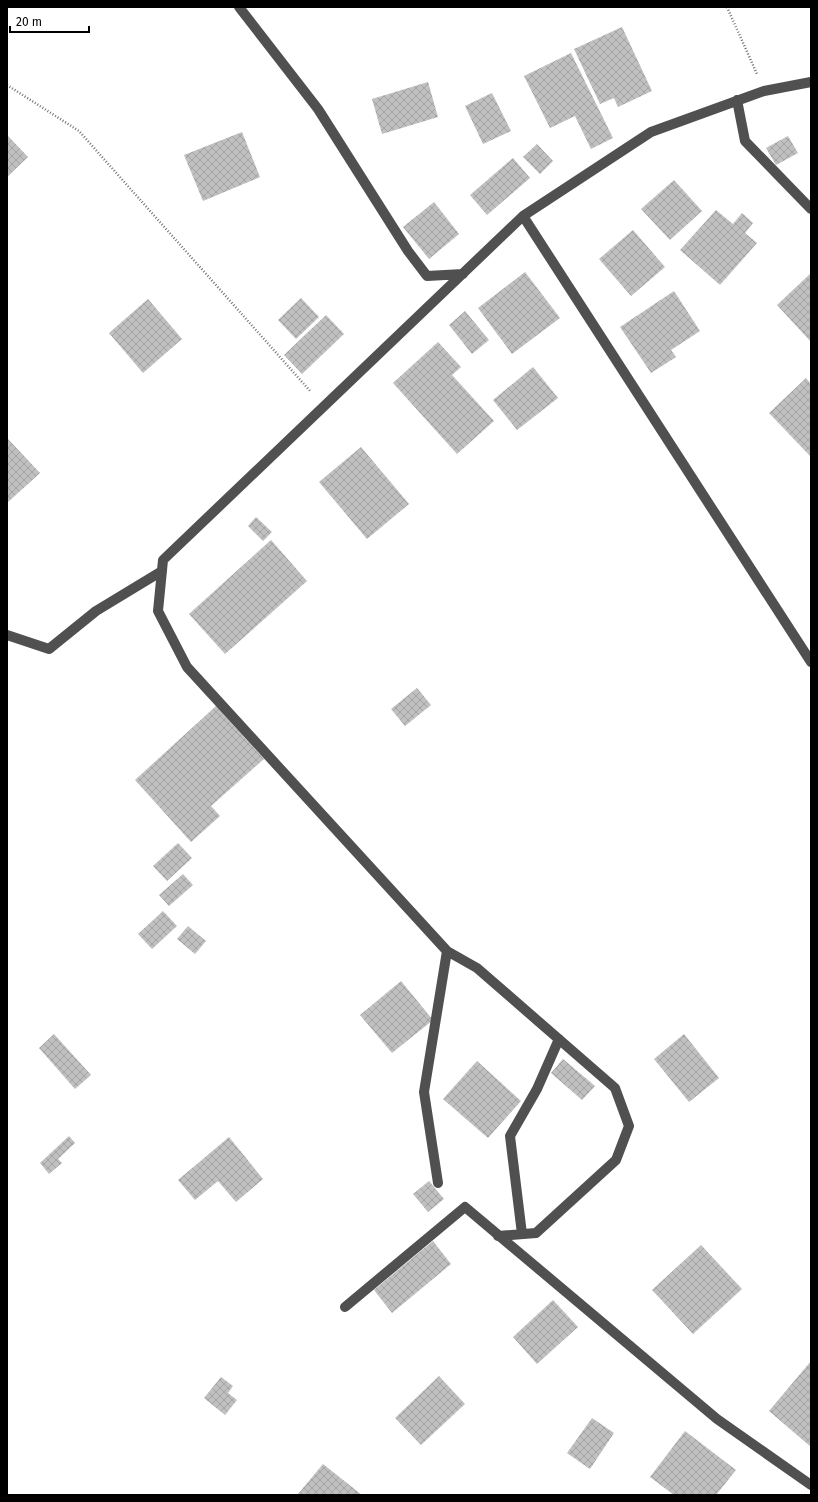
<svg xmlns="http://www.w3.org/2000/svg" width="818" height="1502" viewBox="0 0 818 1502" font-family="'Fira Sans',sans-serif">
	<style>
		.building { fill: url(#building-cross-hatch) }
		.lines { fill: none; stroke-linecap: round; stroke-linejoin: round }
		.path { stroke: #727272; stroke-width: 2.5; stroke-dasharray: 1 2; stroke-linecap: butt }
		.minor { stroke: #505050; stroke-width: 10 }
	</style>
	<defs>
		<pattern id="building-cross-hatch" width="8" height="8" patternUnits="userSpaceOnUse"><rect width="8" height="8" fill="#c0c0c0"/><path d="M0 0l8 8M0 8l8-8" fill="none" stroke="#a3a3a3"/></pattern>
	</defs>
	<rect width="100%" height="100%" fill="#fff"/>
	<path class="building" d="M622 27 652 91 618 107 614 98 600 104 574 49Z
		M571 53 613 138 591 149 575 116 550 128 524 76Z
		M428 82 438 117 382 134 372 99Z
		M492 93 511 131 483 144 465 106Z
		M242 132 260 177 203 201 184 155Z
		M7 135 28 157 7 177Z
		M788 136 798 153 776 165 766 148Z
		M537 144 553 161 540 174 523 157Z
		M513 158 530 178 487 215 470 195Z
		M674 180 702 211 670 240 641 209Z
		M434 202 459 234 429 259 403 227Z
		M716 210 733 224 742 213 753 223 745 233 757 243 720 285 680 250Z
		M633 230 665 267 631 296 599 259Z
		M525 272 560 318 512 354 478 308Z
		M811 273V342L777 305Z
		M674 291 700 331 671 350 676 357 651 373 620 327Z
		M301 298 319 317 296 339 278 320Z
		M148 299 182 339 143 373 109 333Z
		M465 311 489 340 472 354 449 325Z
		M326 315 344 334 302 374 284 355Z
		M438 342 461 367 452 375 494 421 457 454 393 383Z
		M533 367 558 398 517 430 493 400Z
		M806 378 811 384V457L769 413Z
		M7 438 40 473 7 503Z
		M361 447 409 504 367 539 319 482Z
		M256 517 272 532 263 541 248 526Z
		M271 540 307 581 225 654 189 614Z
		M417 688 431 705 405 726 391 709Z
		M216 706 264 759 211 806 220 816 191 842 135 780Z
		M178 843 192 858 167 881 153 866Z
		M183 874 193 885 169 906 159 895Z
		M163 911 177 926 152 949 138 934Z
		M188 926 206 941 195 954 177 939Z
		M401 981 433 1020 392 1053 360 1015Z
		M54 1034 91 1075 75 1089 39 1048Z
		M684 1034 719 1078 689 1102 654 1059Z
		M563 1059 595 1086 582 1100 551 1073Z
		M477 1061 521 1101 488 1138 443 1099Z
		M69 1136 75 1143 58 1159 62 1163 49 1174 40 1163Z
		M229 1137 263 1179 236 1202 218 1181 195 1200 178 1180Z
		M429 1181 444 1199 428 1212 413 1194Z
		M433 1241 451 1264 392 1313 374 1290Z
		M701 1245 742 1289 693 1334 652 1290Z
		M553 1300 578 1327 537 1364 513 1337Z
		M811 1361V1447L769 1411Z
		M439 1376 465 1404 421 1445 395 1418Z
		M221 1377 233 1386 228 1393 237 1400 225 1415 204 1398Z
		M592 1418 614 1433 590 1469 567 1453Z
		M685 1431 736 1470 716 1495H674L650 1477Z
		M323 1464 362 1495 298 1494Z"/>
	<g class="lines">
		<path class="path" d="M727 7 757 74
			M7 85 79 131 311 392"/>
		<path class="minor" d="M239 7 318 109 408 251 427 276 463 274
			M737 100 745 141 811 209
			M523 216 811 662
			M7 635 49 649 96 611 162 571
			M438 1183 424 1092 447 951
			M522 1234 510 1136 537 1089 559 1039
			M498 1236 536 1233 616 1160 629 1126 615 1088 477 968 447 951 187 667 158 611 163 560 523 216 651 132 764 91 811 82
			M345 1307 465 1207 717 1419 811 1485"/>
	</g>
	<rect width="818" height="1502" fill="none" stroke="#000000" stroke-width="16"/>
	<path d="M10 26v6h79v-6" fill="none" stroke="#000000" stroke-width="2"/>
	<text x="16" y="26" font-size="12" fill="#000000" stroke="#ffffff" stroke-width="3" paint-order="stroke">20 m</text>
</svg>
